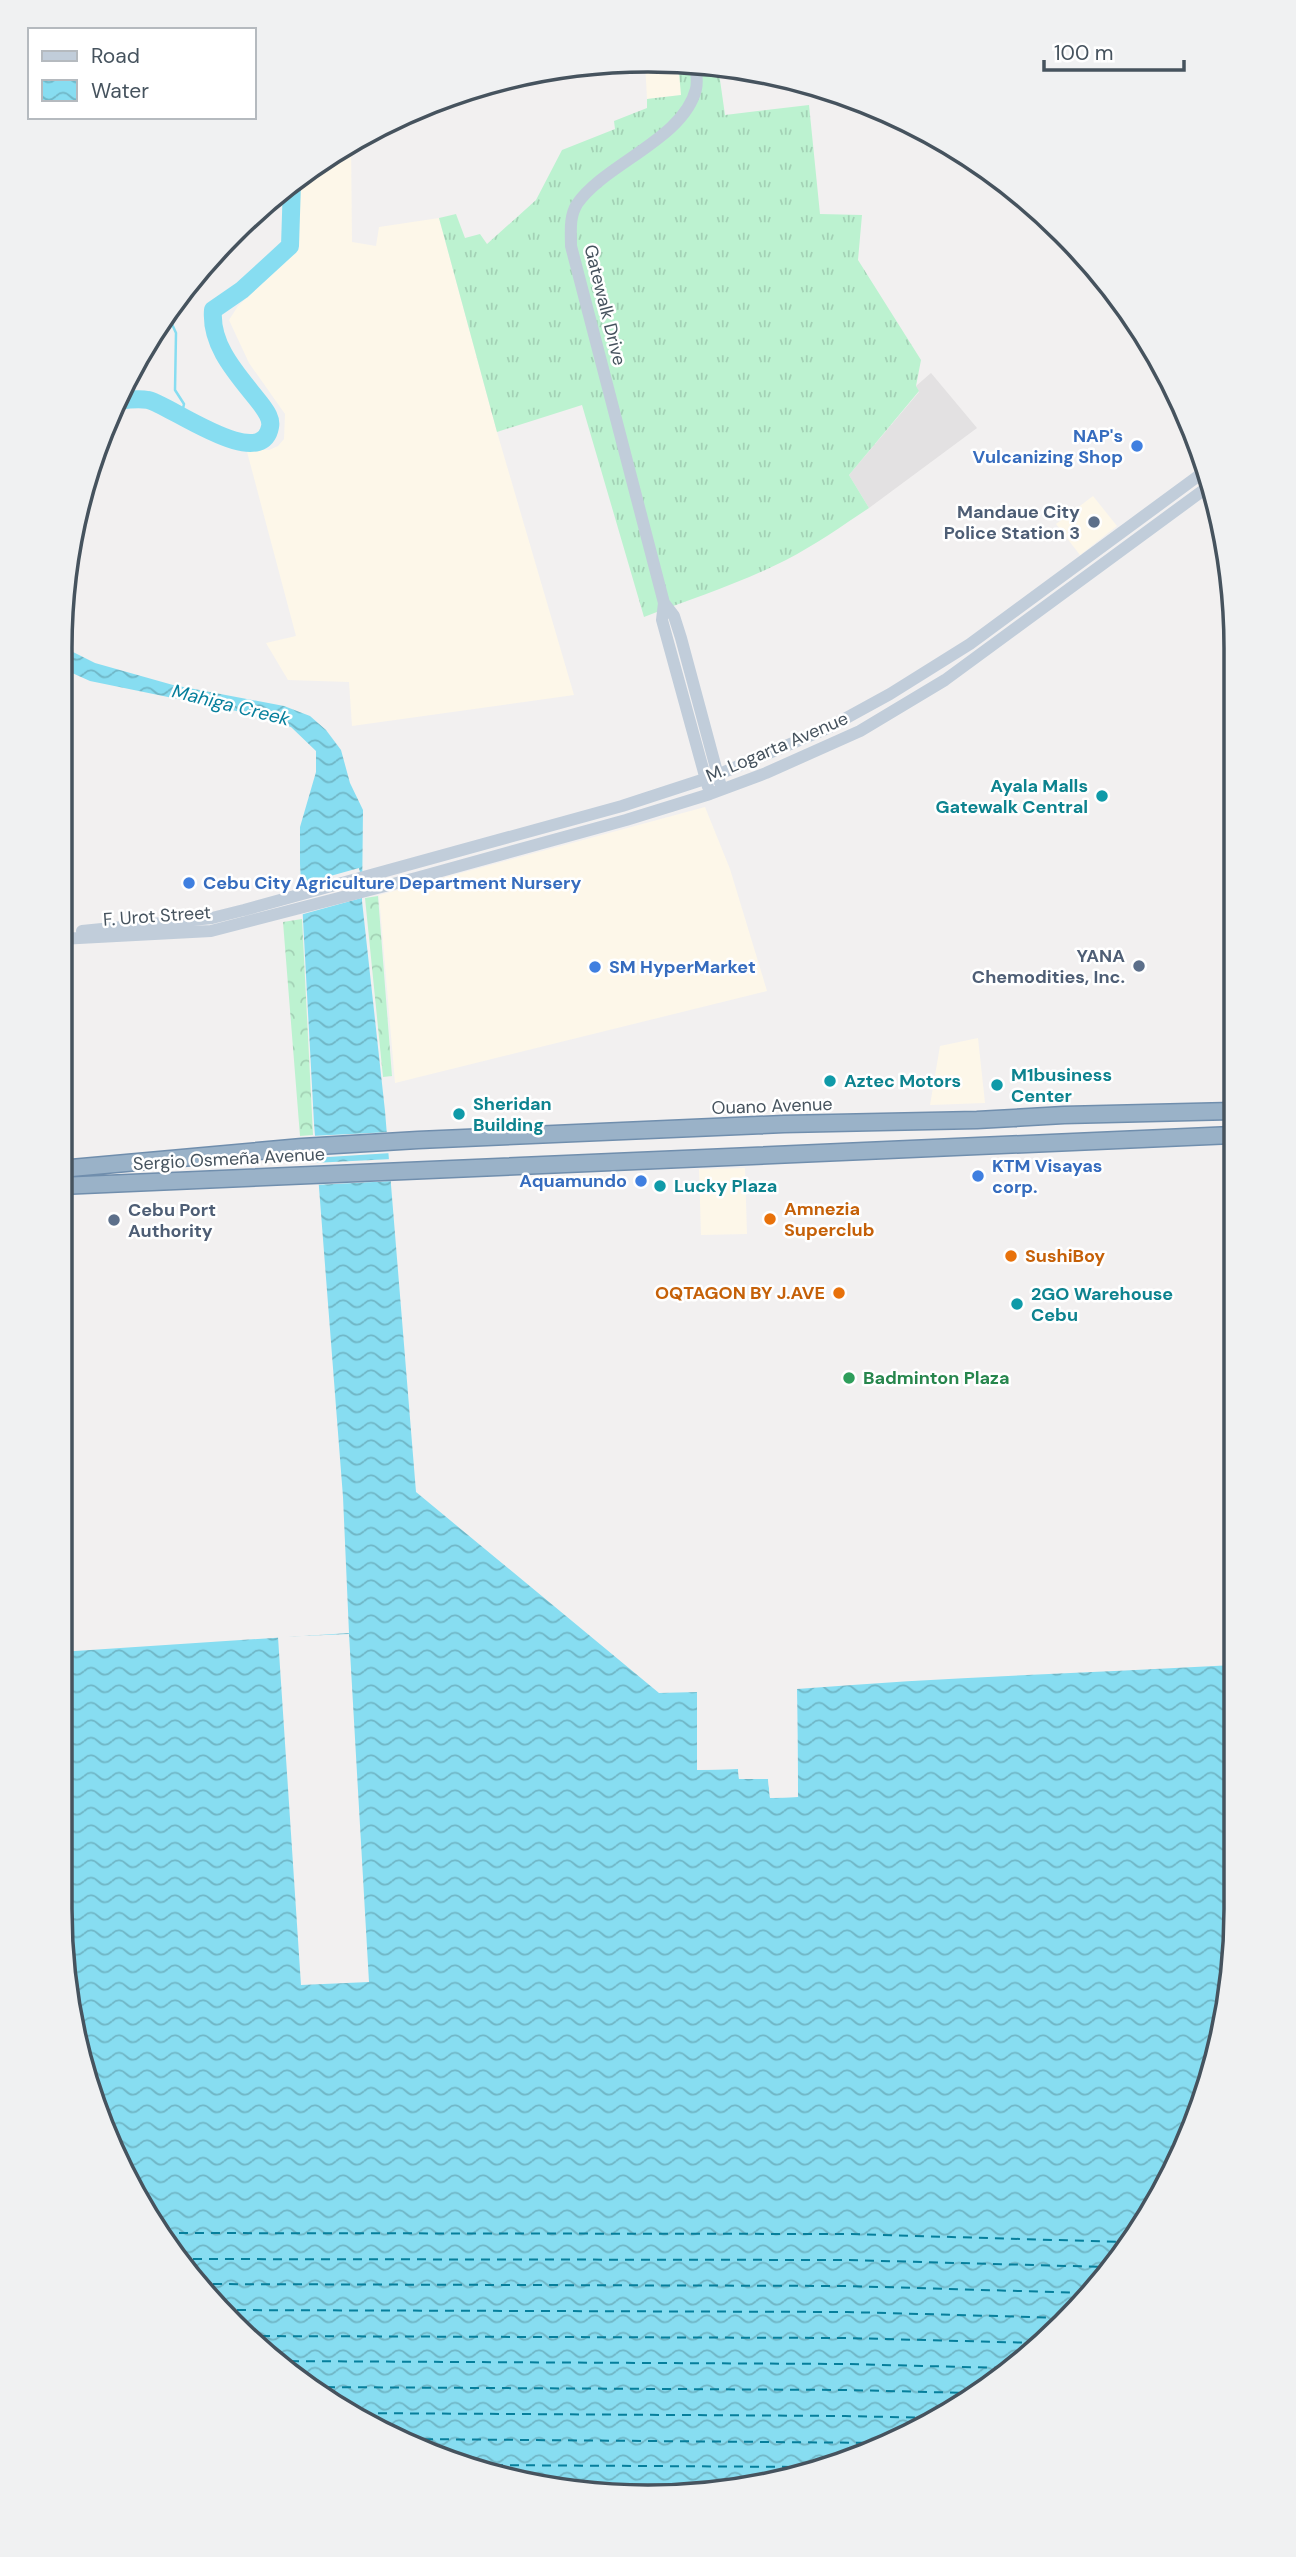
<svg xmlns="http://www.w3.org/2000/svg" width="1296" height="2557" viewBox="0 0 1296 2557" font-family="'DM Sans',sans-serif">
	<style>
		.commercial { fill: #fdf7e9 }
		.education { fill: #e3e1e2 }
		.grass { fill: url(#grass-tufts) }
		.park { fill: url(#park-crowns) }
		.water { fill: url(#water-waves) }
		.pier { fill: #f2f0f0 }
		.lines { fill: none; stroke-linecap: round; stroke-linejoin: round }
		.stream { stroke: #87ddf1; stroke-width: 2.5 }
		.river { stroke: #87ddf1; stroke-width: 18 }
		.ferry { stroke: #067f9c; stroke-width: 2; stroke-dasharray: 9 7; stroke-linecap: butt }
		.trunk-casing { stroke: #708ead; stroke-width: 19 }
		.secondary { stroke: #c1cdda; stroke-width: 12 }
		.trunk { stroke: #9ab2c8; stroke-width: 16 }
		.shop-dot { fill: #3f7fe0; stroke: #fff; stroke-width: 2.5 }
		.service-dot { fill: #5c6f8a; stroke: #fff; stroke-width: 2.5 }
		.culture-dot { fill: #0f9aa8; stroke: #fff; stroke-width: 2.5 }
		.food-dot { fill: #e8710a; stroke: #fff; stroke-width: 2.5 }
		.leisure-dot { fill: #2e9e5b; stroke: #fff; stroke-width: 2.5 }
		.labels { text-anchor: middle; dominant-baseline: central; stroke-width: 5; stroke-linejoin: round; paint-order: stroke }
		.street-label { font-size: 18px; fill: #46535e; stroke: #fff }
		.shop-label { font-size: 18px; font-weight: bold; fill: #366cbe; stroke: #fff; text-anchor: start }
		.service-label { font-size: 18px; font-weight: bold; fill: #4e5e75; stroke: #fff; text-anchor: end }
		.culture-label { font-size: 18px; font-weight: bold; fill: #0d838f; stroke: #fff; text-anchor: start }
		.food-label { font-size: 18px; font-weight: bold; fill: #c56008; stroke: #fff; text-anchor: start }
		.leisure-label { font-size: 18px; font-weight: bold; fill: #27864d; stroke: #fff; text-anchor: start }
		.water-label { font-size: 19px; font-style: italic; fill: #067f9c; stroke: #fff }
		.rim { fill: none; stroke: #46535e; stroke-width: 3.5 }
	</style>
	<defs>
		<pattern id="grass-tufts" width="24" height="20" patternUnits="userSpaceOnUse" patternTransform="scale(1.75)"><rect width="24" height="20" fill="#bcf2d0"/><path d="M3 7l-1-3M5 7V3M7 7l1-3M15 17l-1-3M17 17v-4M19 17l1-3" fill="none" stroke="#a3d1b5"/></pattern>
		<pattern id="park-crowns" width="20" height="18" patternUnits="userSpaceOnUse" patternTransform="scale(1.75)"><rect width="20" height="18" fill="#bcf2d0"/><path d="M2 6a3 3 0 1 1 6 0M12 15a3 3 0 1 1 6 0" fill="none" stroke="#a3d1b5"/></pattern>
		<pattern id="water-waves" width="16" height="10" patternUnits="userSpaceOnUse" patternTransform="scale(1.75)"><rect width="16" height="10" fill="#87ddf1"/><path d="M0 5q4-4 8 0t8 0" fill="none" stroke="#70b6c6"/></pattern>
	</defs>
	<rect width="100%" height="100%" fill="#f2f0f0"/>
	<path class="commercial" d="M678 61 682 95 647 99 645 62Z
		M351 140 352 242 376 246 379 227 439 218 497 432 574 695 352 726 349 682 288 680 266 643 296 636 246 448 269 450 278 446 284 439 285 414 249 363 229 320 238 306 299 249 296 179Z
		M1093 496 1117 526 1080 555 1056 524Z
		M705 807 730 869 767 991 395 1083 379 895Z
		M978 1038 985 1103 930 1105 940 1046Z
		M745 1168 747 1234 701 1235 699 1169Z"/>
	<path class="education" d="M931 373 977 428 869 508 849 475 919 392 916 386Z"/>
	<path class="grass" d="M678 61 718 66 725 115 809 105 820 214 862 215 858 260 921 360 916 386 919 391 849 475 869 508C842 526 815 545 786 560 741 583 691 599 644 617L582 405 497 432 439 218 456 214 465 238 480 234 487 244 536 200 562 150 615 129 614 121 647 108V99L681 95Z"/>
	<path class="park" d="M378 896 392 1076 383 1077 365 898Z
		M302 919 313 1135 300 1136 283 922Z"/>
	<path class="water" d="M61 646 95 663 173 685 284 706 310 716 326 730 341 750 350 783 363 810 362 901 385 1111 416 1492 659 1693 697 1692 698 1770 738 1769 739 1779 768 1778 770 1798 798 1797 797 1689C943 1677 1089 1673 1234 1665L1235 1947 1217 2061 1176 2169 1064 2325 908 2437 724 2493 533 2486 353 2418 260 2351 181 2268 91 2099 60 1909V1652L349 1633 343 1497 314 1123 300 864V827L316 772V751L291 727 246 713 90 681 61 668Z"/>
	<path class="pier" d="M359 868 365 897 300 915 298 885Z
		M390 1132 391 1153 313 1158 311 1136Z
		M392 1159 393 1181 315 1185 313 1163Z
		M349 1634 369 1982 301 1985 278 1637Z
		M794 1689H797L798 1797 770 1798 768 1779H739L738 1769 697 1770V1692H701V1767L739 1766 742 1775 771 1776 773 1794H795Z"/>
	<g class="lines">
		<path class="stream" d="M167 313 176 333 175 390 184 404 181 418"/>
		<path class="river" d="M115 401C125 400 138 398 148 400 167 403 261 474 270 427 272 418 265 410 260 403 239 376 210 347 213 310L242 290 290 246 292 183"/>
		<path class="ferry" d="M163 2233 848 2234 1124 2242
			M177 2259 847 2260 1106 2267
			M197 2284 847 2286 1087 2293
			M221 2310 847 2312 1069 2318
			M245 2336 846 2338 1039 2343
			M274 2361 846 2364 1004 2368
			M310 2387 846 2390 969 2393
			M346 2413 845 2416 934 2418
			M408 2439 889 2443
			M478 2465 808 2467"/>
		<g class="trunk-casing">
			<path id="trunk" d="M60 1169 302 1147 418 1140 784 1124 977 1120 1064 1115 1233 1111
				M60 1186 1233 1135"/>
		</g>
		<path class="secondary" d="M695 62C696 70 698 81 696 89 684 139 604 164 577 204 569 217 571 232 571 246L664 603 674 616 681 638 720 783
			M664 603 662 620 708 787
			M82 931 212 918 244 910 622 806 717 775 828 728 890 694 970 644 1205 471
			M60 939 211 931 416 878 626 820 710 794 766 773 860 731 945 680 1209 486"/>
		<use href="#trunk" class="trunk"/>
	</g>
	<g class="shop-dot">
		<circle cx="1137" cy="446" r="7"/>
		<circle cx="189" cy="883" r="7"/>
		<circle cx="595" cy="967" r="7"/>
		<circle cx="978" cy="1176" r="7"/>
		<circle cx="641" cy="1181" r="7"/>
	</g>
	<g class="service-dot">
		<circle cx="1094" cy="522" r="7"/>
		<circle cx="1139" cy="966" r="7"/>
		<circle cx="114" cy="1220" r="7"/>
	</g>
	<g class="culture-dot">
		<circle cx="1102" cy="796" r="7"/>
		<circle cx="830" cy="1081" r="7"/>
		<circle cx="997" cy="1085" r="7"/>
		<circle cx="459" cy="1114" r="7"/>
		<circle cx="660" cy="1186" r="7"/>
		<circle cx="1017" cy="1304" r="7"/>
	</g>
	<g class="food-dot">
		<circle cx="770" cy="1219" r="7"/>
		<circle cx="1011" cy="1256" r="7"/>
		<circle cx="839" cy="1293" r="7"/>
	</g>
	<circle class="leisure-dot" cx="849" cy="1378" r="7"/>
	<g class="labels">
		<g class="street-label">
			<text transform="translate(605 305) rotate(76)">Gatewalk Drive</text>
			<text transform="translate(777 747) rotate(-23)">M. Logarta Avenue</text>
			<text transform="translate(157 916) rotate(-4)">F. Urot Street</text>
			<text transform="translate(772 1106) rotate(-2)">Ouano Avenue</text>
			<text transform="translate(229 1159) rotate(-3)">Sergio Osmeña Avenue</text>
		</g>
		<g class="shop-label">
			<text x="1123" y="436" text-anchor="end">NAP's<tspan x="1123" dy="21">Vulcanizing Shop</tspan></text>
			<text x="203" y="883">Cebu City Agriculture Department Nursery</text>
			<text x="609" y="967">SM HyperMarket</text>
			<text x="992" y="1166">KTM Visayas<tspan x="992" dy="21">corp.</tspan></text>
			<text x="627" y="1181" text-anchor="end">Aquamundo</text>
		</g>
		<g class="service-label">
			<text x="1080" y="512">Mandaue City<tspan x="1080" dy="21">Police Station 3</tspan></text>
			<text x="1125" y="956">YANA<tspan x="1125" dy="21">Chemodities, Inc.</tspan></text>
			<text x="128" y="1210" text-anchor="start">Cebu Port<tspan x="128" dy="21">Authority</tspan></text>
		</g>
		<g class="culture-label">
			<text x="1088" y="786" text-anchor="end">Ayala Malls<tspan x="1088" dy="21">Gatewalk Central</tspan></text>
			<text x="1011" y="1075">M1business<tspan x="1011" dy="21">Center</tspan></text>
			<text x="844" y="1081">Aztec Motors</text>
			<text x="473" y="1104">Sheridan<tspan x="473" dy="21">Building</tspan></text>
			<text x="674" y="1186">Lucky Plaza</text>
			<text x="1031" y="1294">2GO Warehouse<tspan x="1031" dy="21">Cebu</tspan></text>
		</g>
		<g class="food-label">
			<text x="784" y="1209">Amnezia<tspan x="784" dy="21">Superclub</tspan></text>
			<text x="1025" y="1256">SushiBoy</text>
			<text x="825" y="1293" text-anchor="end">OQTAGON BY J.AVE</text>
		</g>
		<g class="leisure-label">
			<text x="863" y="1378">Badminton Plaza</text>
		</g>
		<g class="water-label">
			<text transform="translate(231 705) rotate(14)">Mahiga Creek</text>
		</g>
	</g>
	<path d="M0 0H1296V2557H0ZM648 72H648A576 576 0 0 1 1224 648V1909A576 576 0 0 1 648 2485H648A576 576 0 0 1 72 1909V648A576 576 0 0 1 648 72Z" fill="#f0f1f2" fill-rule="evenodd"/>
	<path class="rim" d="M648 72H648A576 576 0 0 1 1224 648V1909A576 576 0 0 1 648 2485H648A576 576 0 0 1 72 1909V648A576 576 0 0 1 648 72Z"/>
	<rect x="28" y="28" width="228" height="91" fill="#ffffff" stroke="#b5babf" stroke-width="2"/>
	<rect x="42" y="51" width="35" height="10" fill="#c1cdda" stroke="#b5babf" stroke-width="2"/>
	<text x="91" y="63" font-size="21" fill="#46535e">Road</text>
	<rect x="42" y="80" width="35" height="21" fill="url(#water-waves)" stroke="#b5babf" stroke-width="2"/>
	<text x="91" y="98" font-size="21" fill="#46535e">Water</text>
	<path d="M1044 60v10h140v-10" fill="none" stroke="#46535e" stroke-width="3.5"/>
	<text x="1054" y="60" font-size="21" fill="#46535e" stroke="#ffffff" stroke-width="5" paint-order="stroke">100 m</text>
</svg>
